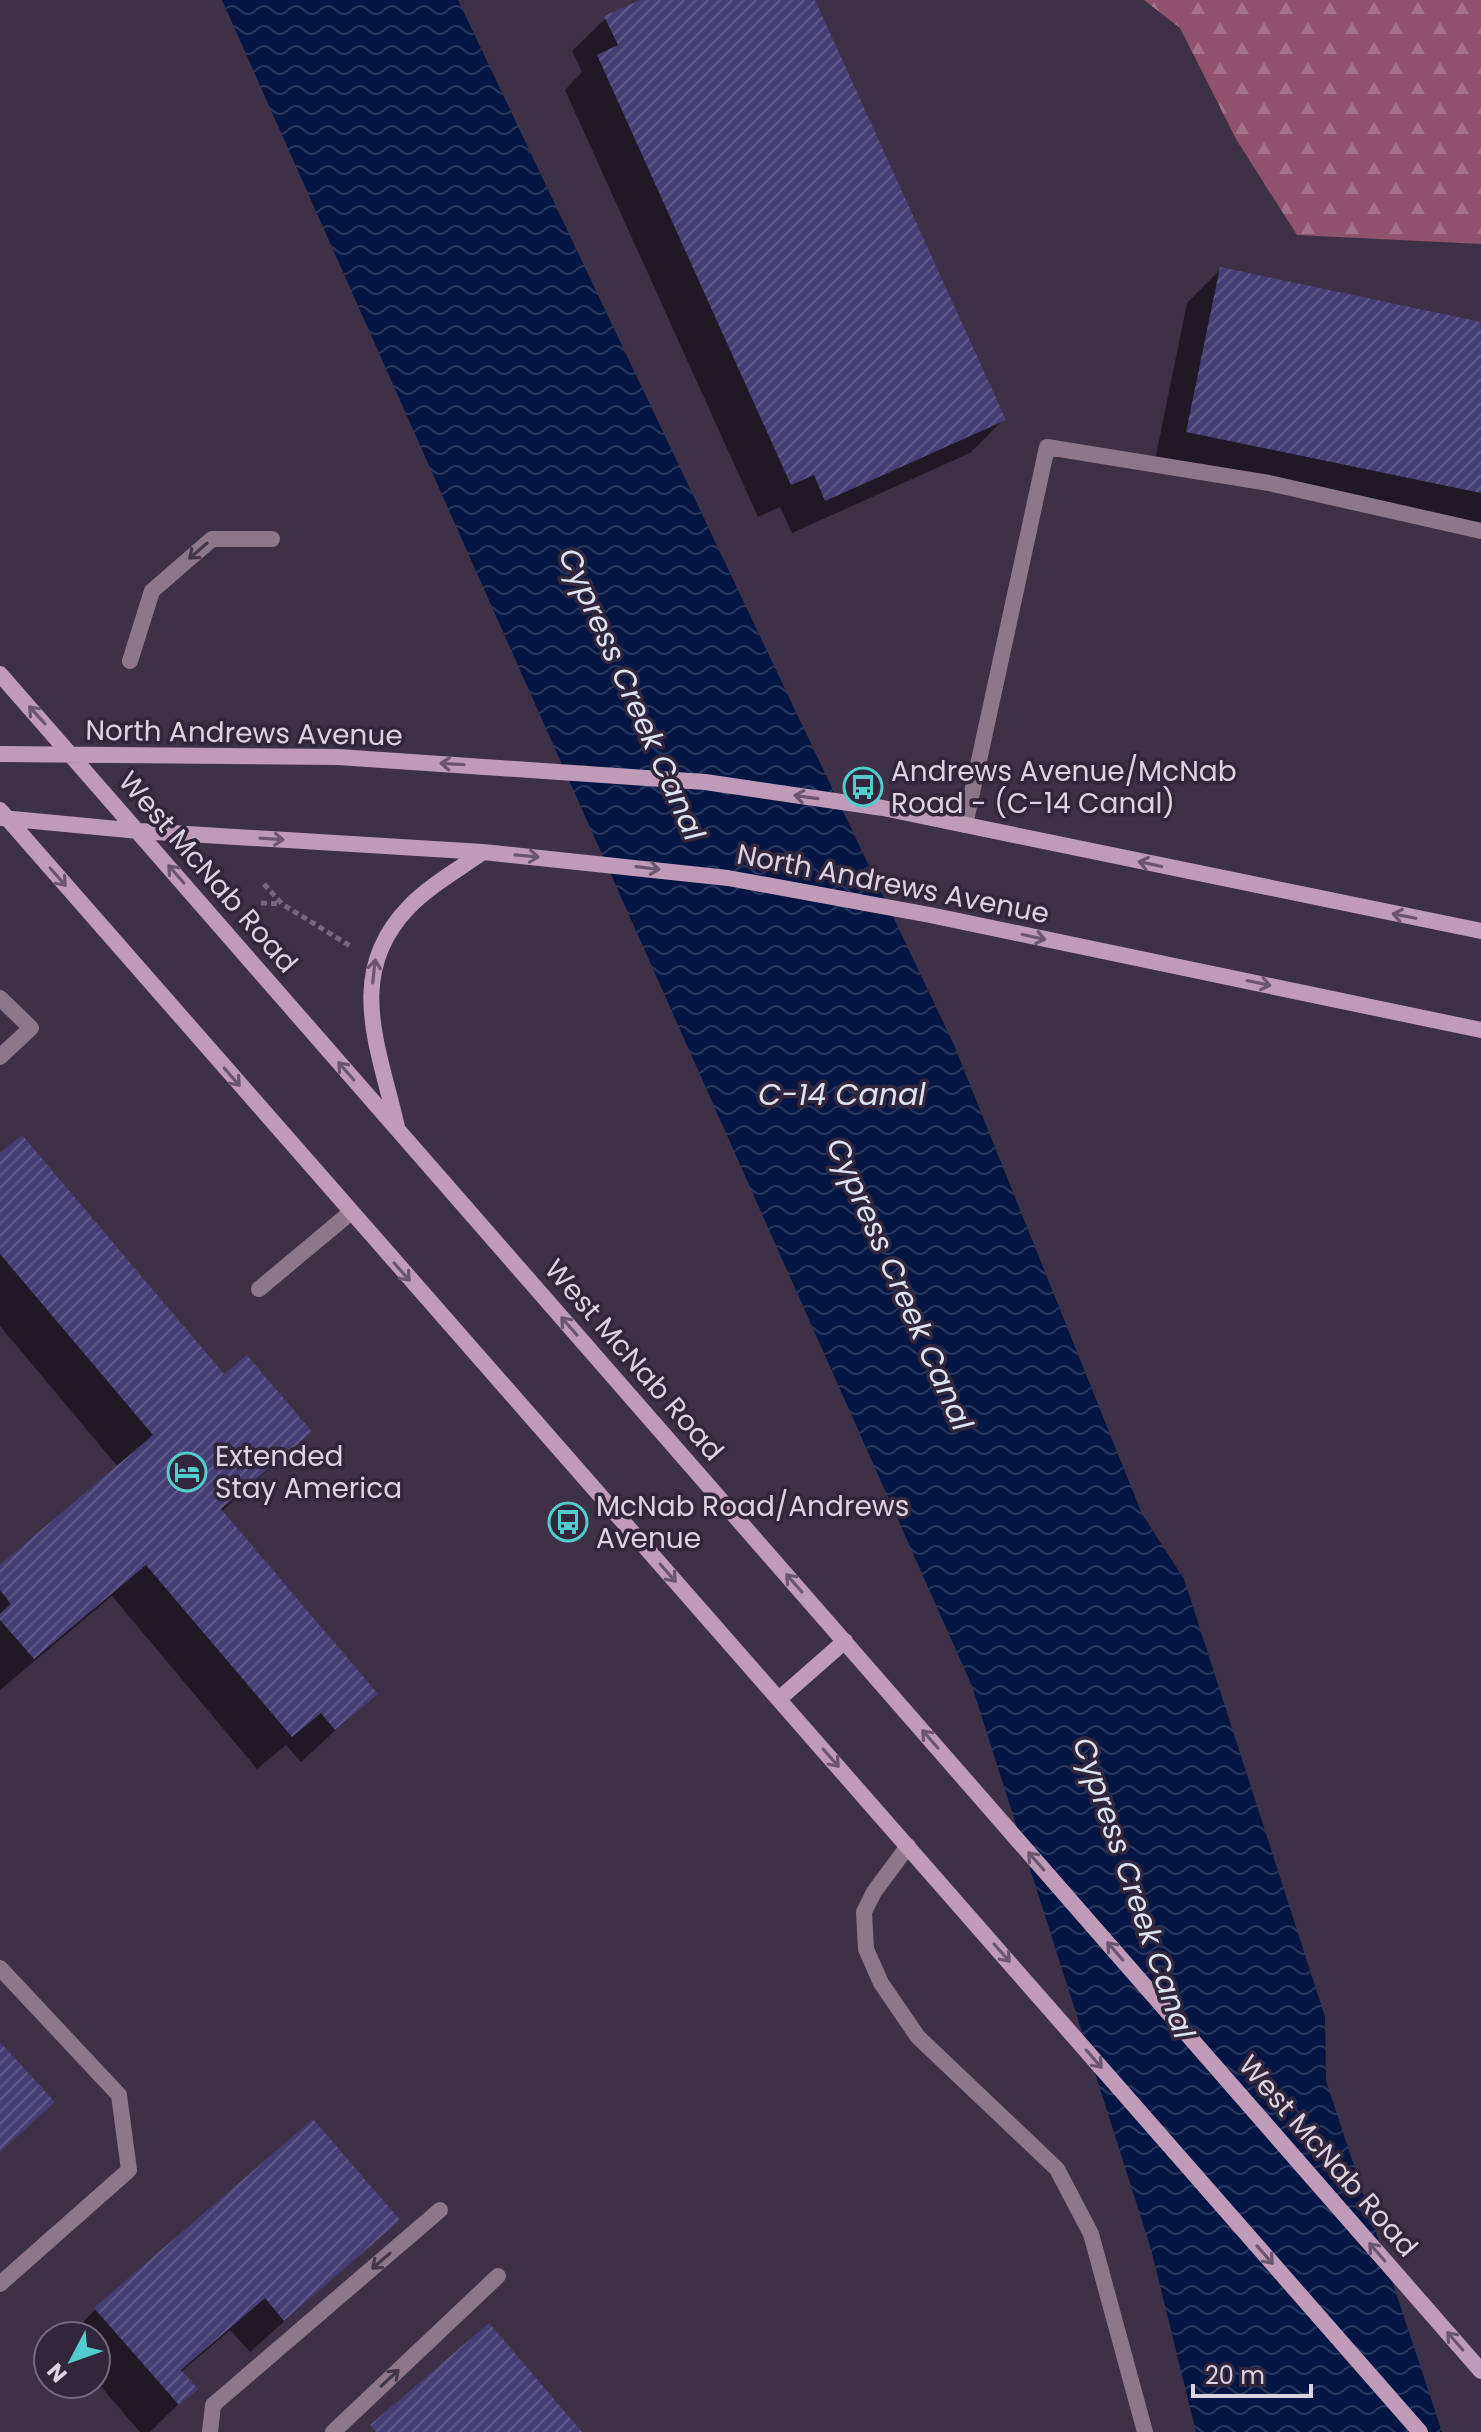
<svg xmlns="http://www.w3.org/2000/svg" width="1481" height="2432" viewBox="0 0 1481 2432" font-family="Poppins,sans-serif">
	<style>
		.forest { fill: url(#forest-firs) }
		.water { fill: url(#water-waves) }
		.shadow { fill: #0007 }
		.building { fill: url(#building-hatch) }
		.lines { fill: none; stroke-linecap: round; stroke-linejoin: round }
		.path { stroke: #73687c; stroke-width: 5; stroke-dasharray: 6 4; stroke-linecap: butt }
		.lane { stroke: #8e778a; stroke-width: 16 }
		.secondary { stroke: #c09bb9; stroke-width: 16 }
		.oneway { stroke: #44364c }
		.oneway2 { stroke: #6b556e }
		.labels { text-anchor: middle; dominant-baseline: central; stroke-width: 7; stroke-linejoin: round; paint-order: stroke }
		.street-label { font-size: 28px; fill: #dbd3e2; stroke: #32263c }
		.poi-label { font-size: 28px; fill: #dbd3e2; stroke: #32263c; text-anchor: start }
		.water-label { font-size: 30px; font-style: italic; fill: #dce4f4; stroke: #32263c }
	</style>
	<defs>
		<pattern id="forest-firs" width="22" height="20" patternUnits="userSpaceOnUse" patternTransform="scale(2)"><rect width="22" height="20" fill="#91536b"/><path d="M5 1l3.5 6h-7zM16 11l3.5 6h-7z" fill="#a57387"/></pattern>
		<pattern id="water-waves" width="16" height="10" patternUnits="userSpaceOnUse" patternTransform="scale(2)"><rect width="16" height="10" fill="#041643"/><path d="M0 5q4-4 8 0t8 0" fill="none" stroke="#28375e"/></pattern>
		<pattern id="building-hatch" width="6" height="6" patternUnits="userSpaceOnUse" patternTransform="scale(2)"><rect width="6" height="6" fill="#443e74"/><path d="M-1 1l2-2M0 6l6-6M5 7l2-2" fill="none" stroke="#5e5988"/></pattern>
	</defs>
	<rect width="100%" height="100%" fill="#3d3047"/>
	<path class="forest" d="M1144 0H1481V244L1297 235 1236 139 1180 28Z"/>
	<path class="water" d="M222 0H458L954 1045 1142 1514 1184 1579 1325 2017 1326 2081 1442 2432H1196L1151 2249 972 1686Z"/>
	<path class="shadow" d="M645 0H813L1003 420 970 453 792 533 780 507 758 517 565 90 582 72 572 51 606 18Z
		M1220 270 1481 324V533L1154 465 1187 303Z
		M0 1156 224 1377 310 1432 221 1512 375 1694 301 1762 286 1745 257 1769 112 1596 0 1690V1567L118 1467 0 1326Z
		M398 2219 250 2352 230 2330 181 2372 195 2388 150 2432H140L96 2381V2336H69L96 2309Z"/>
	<path class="building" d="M640 0H815L1006 420 825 501 814 475 791 485 597 55 618 45 604 16Z
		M1220 267 1481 322V493L1186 432Z
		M22 1135 224 1374 247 1355 312 1432 221 1509 378 1694 335 1730 321 1713 292 1737 146 1565 34 1659 0 1620V1614L11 1604 0 1590V1565L153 1435 0 1254V1153Z
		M0 2042 55 2102 0 2152Z
		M313 2119 400 2220 284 2321 265 2298 181 2370 198 2389 179 2405 94 2308Z
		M489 2323 582 2432H376L370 2425Z"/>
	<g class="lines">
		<path class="path" d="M264 884 282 904 352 947
			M261 903 281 904"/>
		<path class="lane" d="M130 661 152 591 212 539H272
			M965 825 1047 447 1269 483 1481 531
			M0 998 31 1028 0 1057
			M259 1289 350 1213
			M908 1846 874 1892 864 1912 866 1949 881 1983 918 2037 1057 2169 1091 2234 1145 2432
			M0 1968 119 2095 129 2170 0 2284
			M210 2432 213 2405 440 2210
			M333 2432 498 2276"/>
		<path class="secondary" d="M0 674 1481 2371
			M0 754 338 757 705 782 883 808 1481 931
			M0 810 1420 2432
			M2 818 139 831 483 852 728 878 930 915 1481 1030
			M397 1127C379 1047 344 974 409 907 429 886 459 869 483 852
			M779 1699 845 1641"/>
	</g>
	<defs><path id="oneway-shaft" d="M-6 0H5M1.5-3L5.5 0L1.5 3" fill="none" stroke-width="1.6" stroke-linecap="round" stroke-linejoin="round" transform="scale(2)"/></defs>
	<g class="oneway">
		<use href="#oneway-shaft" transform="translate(198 551) rotate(139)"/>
		<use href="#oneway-shaft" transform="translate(381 2261) rotate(139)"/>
		<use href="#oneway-shaft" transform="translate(390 2378) rotate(-43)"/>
	</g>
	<g class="oneway2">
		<use href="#oneway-shaft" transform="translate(37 715) rotate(-132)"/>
		<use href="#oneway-shaft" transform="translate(452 764) rotate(-177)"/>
		<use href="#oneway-shaft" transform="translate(806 797) rotate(-172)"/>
		<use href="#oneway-shaft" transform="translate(272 839) rotate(4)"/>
		<use href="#oneway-shaft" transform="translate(527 856) rotate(5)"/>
		<use href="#oneway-shaft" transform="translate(1150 864) rotate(-168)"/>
		<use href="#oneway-shaft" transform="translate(648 868) rotate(7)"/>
		<use href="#oneway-shaft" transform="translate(176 874) rotate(-131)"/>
		<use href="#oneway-shaft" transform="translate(58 877) rotate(49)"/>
		<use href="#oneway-shaft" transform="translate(1404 916) rotate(-169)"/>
		<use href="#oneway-shaft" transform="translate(1034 937) rotate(12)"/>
		<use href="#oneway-shaft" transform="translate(374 971) rotate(-84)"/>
		<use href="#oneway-shaft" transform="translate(1259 983) rotate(12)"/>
		<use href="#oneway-shaft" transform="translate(346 1071) rotate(-131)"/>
		<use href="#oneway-shaft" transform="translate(232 1077) rotate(49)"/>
		<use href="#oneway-shaft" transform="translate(402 1272) rotate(49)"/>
		<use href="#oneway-shaft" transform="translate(569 1326) rotate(-131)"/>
		<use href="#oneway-shaft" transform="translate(668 1573) rotate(49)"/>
		<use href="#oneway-shaft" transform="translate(794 1583) rotate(-131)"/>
		<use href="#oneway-shaft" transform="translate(930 1739) rotate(-131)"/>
		<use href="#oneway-shaft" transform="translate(831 1758) rotate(49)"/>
		<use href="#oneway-shaft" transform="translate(1036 1861) rotate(-131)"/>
		<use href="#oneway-shaft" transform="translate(1115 1951) rotate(-131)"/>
		<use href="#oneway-shaft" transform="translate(1002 1953) rotate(49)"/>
		<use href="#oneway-shaft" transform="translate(1094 2059) rotate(49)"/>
		<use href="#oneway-shaft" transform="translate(1377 2252) rotate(-131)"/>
		<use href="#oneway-shaft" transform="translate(1265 2255) rotate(49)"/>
		<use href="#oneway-shaft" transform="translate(1455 2341) rotate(-131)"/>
	</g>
	<defs>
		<g id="bus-ring" transform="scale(2)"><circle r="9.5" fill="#32263c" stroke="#53cdcb" stroke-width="1.5"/><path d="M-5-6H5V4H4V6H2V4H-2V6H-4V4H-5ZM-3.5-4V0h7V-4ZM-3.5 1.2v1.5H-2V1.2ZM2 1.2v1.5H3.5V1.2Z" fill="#53cdcb"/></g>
		<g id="hotel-ring" transform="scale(2)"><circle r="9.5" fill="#32263c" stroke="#53cdcb" stroke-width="1.5"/><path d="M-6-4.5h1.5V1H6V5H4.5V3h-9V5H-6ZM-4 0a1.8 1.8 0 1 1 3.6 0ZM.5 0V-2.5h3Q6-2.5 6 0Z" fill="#53cdcb"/></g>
	</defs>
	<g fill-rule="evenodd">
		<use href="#bus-ring" x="863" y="787"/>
		<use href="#hotel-ring" x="187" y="1472"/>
		<use href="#bus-ring" x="568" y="1522"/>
	</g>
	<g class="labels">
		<g class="street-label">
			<text transform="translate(244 733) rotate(1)">North Andrews Avenue</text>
			<text transform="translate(208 872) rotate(49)">West McNab Road</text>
			<text transform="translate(893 884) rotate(11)">North Andrews Avenue</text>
			<text transform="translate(634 1360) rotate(49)">West McNab Road</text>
			<text transform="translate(1328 2156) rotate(49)">West McNab Road</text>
		</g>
		<g class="poi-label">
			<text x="891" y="771">Andrews Avenue/McNab<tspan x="891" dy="32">Road - (C-14 Canal)</tspan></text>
			<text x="215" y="1456">Extended<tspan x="215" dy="32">Stay America</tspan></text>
			<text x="596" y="1506">McNab Road/Andrews<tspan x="596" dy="32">Avenue</tspan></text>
		</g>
		<g class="water-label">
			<text transform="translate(632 694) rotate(66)">Cypress Creek Canal</text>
			<text x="842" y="1094">C-14 Canal</text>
			<text transform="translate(900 1284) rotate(66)">Cypress Creek Canal</text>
			<text transform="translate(1134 1888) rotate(71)">Cypress Creek Canal</text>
		</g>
	</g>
	<g transform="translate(72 2360) rotate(229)"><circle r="38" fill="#32263c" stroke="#766b7e" stroke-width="2"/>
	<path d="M0-6L14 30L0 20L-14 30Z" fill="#53cdcb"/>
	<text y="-12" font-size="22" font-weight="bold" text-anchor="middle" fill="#dbd3e2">N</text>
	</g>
	<path d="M1193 2384v12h118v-12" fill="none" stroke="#dbd3e2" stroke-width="4"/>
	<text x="1205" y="2384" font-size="24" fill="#dbd3e2" stroke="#32263c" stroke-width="6" paint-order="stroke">20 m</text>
</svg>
